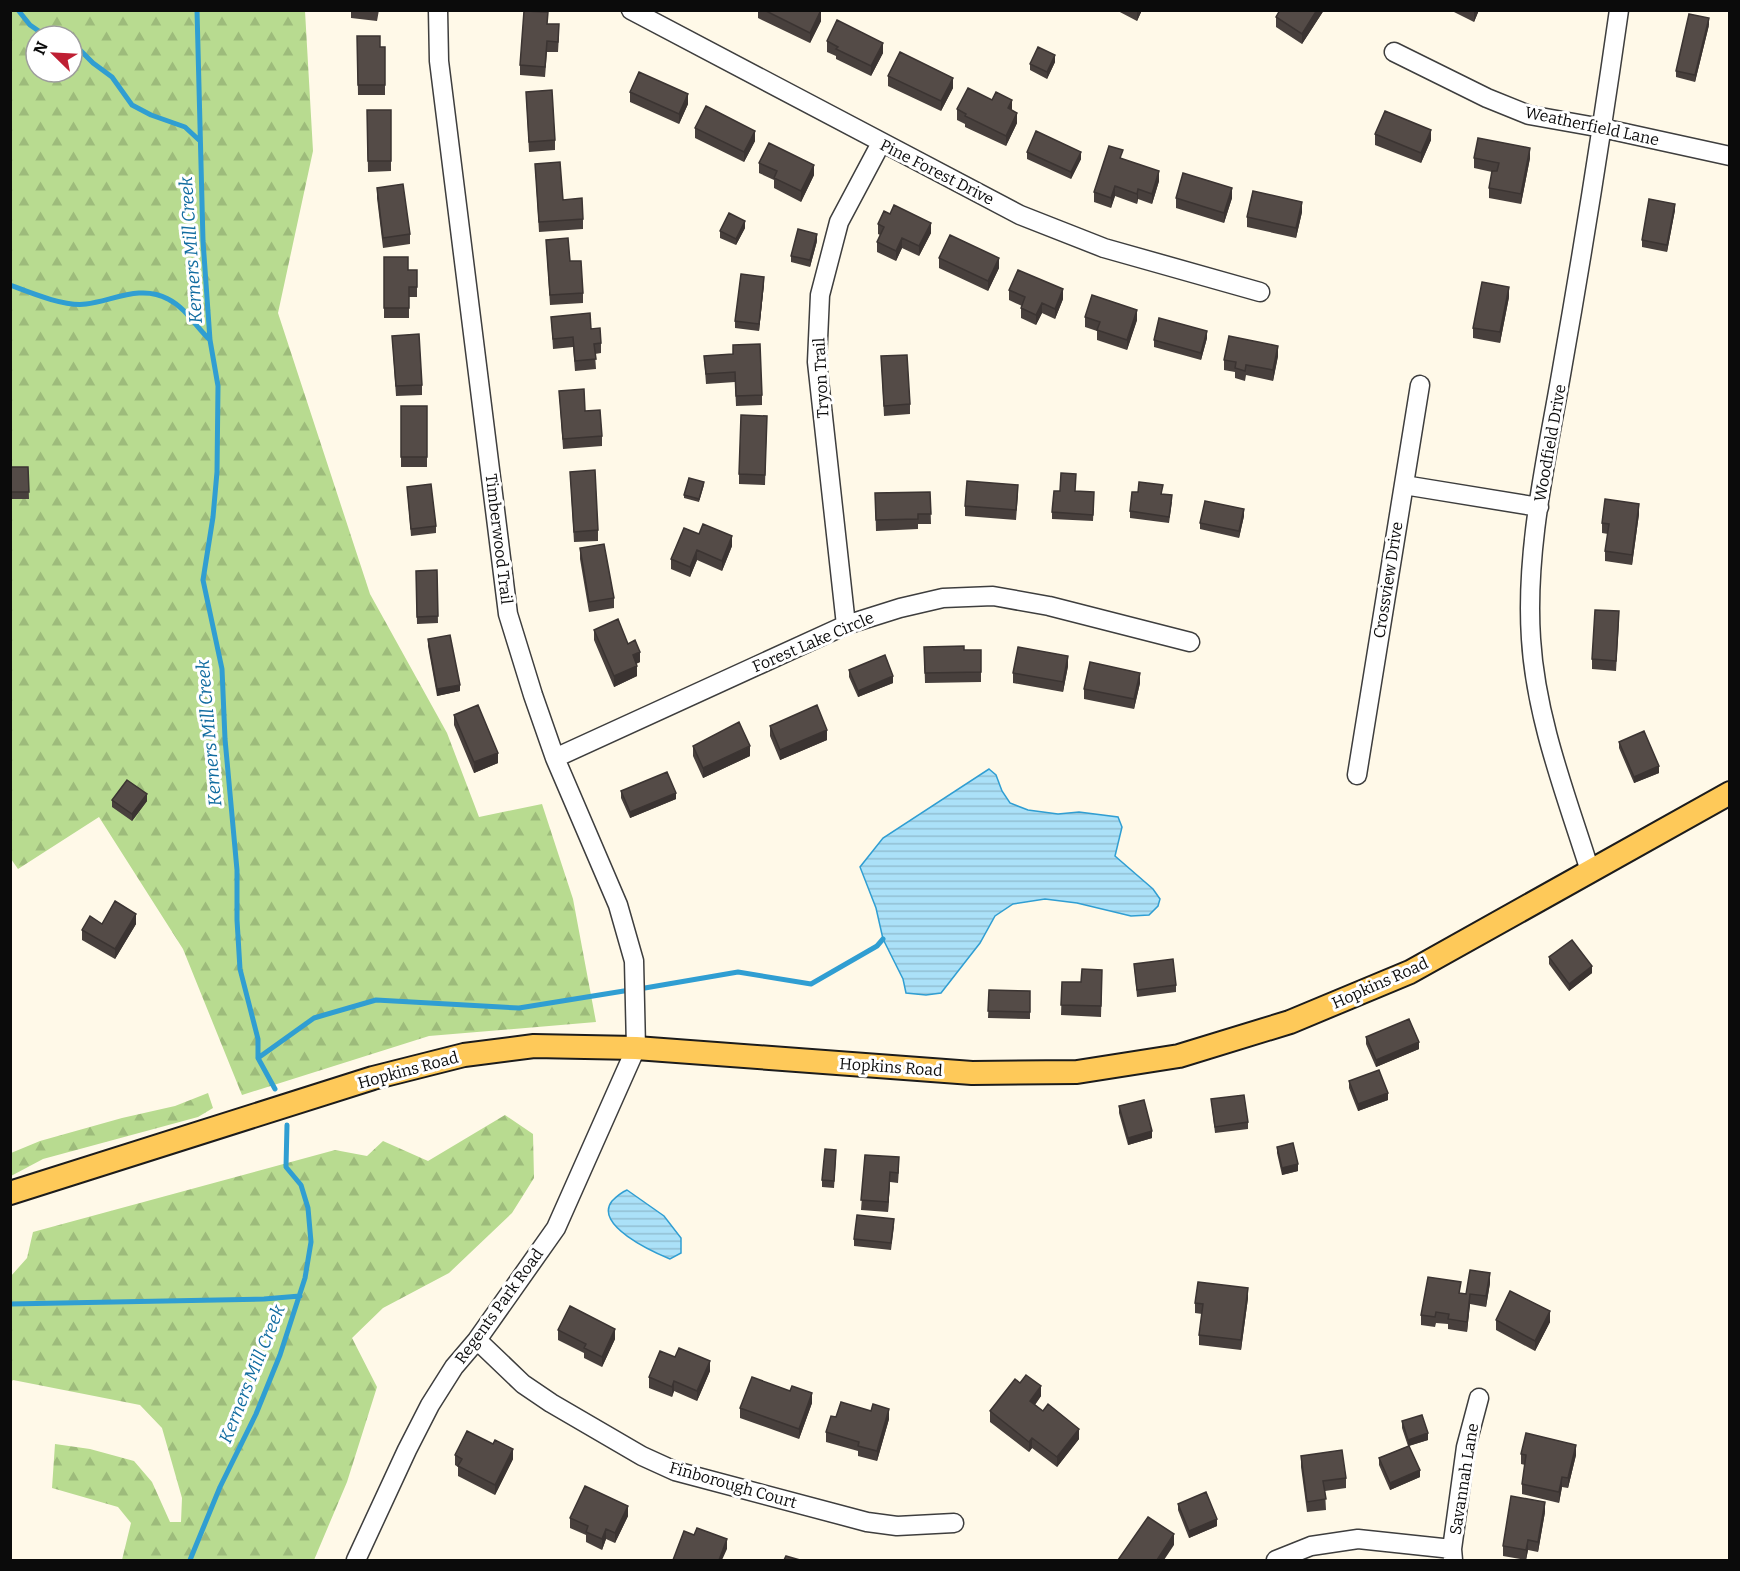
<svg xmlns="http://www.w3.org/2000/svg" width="1740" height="1571" viewBox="0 0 1740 1571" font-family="Bitter,serif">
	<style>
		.forest { fill: url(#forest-firs); fill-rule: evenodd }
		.water { fill: url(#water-rules); stroke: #309ed2; stroke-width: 1.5 }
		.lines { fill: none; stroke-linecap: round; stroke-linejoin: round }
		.stream { stroke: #309ed2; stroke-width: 5 }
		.minor-casing { stroke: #3e3e3e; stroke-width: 21 }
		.major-casing { stroke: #1c1c1c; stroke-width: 26 }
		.minor { stroke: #fff; stroke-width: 18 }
		.major { stroke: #fec959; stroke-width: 22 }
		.wall { fill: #48403d }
		.shaded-wall { fill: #3b3432 }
		.building { fill: #544b47; stroke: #3b3432; stroke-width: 1.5 }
		.labels { text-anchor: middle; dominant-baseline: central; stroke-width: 6; stroke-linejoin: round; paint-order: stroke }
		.street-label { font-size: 16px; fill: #0b0b0b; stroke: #fff }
		.water-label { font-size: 18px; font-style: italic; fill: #116ca0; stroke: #fff }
	</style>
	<defs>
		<pattern id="forest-firs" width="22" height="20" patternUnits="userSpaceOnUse" patternTransform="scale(1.5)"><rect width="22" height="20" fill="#b8db90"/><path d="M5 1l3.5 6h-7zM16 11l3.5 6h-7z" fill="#9dbb7b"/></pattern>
		<pattern id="water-rules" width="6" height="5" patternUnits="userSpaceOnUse" patternTransform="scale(1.5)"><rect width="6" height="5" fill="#abe1f8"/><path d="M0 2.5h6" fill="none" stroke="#92c0d3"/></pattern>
	</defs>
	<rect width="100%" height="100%" fill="#fff9e8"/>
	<path class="forest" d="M10 11H305L313 151 278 313 370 594 447 733 479 817 542 804 573 899 596 1022 429 1036 242 1095 183 949 99 817 18 869 11 859ZM36 36H72V72H36Z
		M208 1093 213 1108 198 1117 43 1159 11 1176V1153L40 1141 122 1118 175 1106Z
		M505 1115 533 1134 534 1178 512 1213 449 1273 383 1308 352 1338 377 1387 347 1482 314 1560H122L131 1523 118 1507 52 1488 55 1444 90 1449 134 1461 152 1482 170 1522H181L182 1498 162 1428 140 1405 13 1380 11 1382V1276L27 1258 33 1232 335 1150 367 1156 383 1141 428 1161Z"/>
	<path class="water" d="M989 769 996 775 1002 791 1010 803 1028 810 1058 814 1079 812 1118 817 1122 827 1115 856 1153 889 1160 899 1158 906 1149 915 1131 916 1077 903 1045 899 1013 904 995 916 980 943 941 993 926 995 906 993 903 979 883 939 876 908 860 867 883 838Z
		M627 1190 664 1216 681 1238V1253L670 1259C653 1252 593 1225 612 1201 617 1196 620 1193 627 1190Z"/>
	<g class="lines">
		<path class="stream" d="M18 10 30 25 46 36
			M197 10 203 241 210 340 218 386 217 472 213 517 203 580 222 669 225 739 237 870V920L240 969 258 1039V1058L275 1089
			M72 46 78 48 93 63 112 77 132 105 151 115 185 127 199 140
			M10 285C31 293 65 307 86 304 112 301 141 284 168 299 186 308 196 327 210 340
			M639 989 738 972 811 984 877 946 883 939
			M258 1058 314 1018 376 1000 519 1008 630 990
			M10 1304 264 1299 300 1296
			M190 1560 220 1487 256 1414 280 1355 305 1278 311 1242 308 1208 301 1185 286 1167 287 1125"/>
		<g class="minor-casing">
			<path id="minor" d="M631 10 1020 215 1104 248 1260 292
				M1394 52 1487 98 1529 115 1602 128 1730 156
				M1404 485 1539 507
				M846 625 817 362 820 295 839 222 881 143
				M555 758 846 625 900 608 943 598 993 596 1049 606 1190 642
				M1357 775 1420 385
				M1590 871C1566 795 1536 719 1531 639 1525 549 1547 457 1562 369 1583 250 1602 130 1619 10
				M477 1340 523 1384 551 1403 642 1456 675 1471 867 1522 897 1526 954 1523
				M356 1560 407 1450 430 1405 454 1367 477 1340 556 1228 636 1048 634 961 618 905 555 758 533 695 508 614 439 61 438 10
				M1276 1560 1311 1546 1358 1539 1452 1549
				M1453 1560 1452 1549 1466 1447 1479 1398"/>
		</g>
		<g class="major-casing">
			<path id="major" d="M10 1193 373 1078 464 1055 534 1046 636 1048 972 1073 1077 1072 1179 1056 1290 1022 1410 972 1730 793"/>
		</g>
		<use href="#minor" class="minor"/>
		<use href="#major" class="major"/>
	</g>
	<path class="wall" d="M351 10H379L377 21 351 18Z
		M758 10H821V21L810 43 758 18Z
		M1116 10H1142L1137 21Z
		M1280 10H1324L1302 44 1276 27V17Z
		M1450 10H1479L1474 22Z
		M547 24 559 35 558 52H547L545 77 520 75V65Z
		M1709 25 1695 82 1676 77V71Z
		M357 36 380 47H385V95H358Z
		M827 41 883 53 871 76 836 59V56L827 52Z
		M1055 62 1047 79 1030 70V64Z
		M888 76 953 88 941 111 888 86Z
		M526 92 555 140V150L529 152Z
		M630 92 688 104 679 124 630 102Z
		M957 109 1012 110 1017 123 1006 146 965 127V124L957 120Z
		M367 110H391V171L368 172Z
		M695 128 755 141 744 162 695 138Z
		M1375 134 1431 140 1421 163 1375 145Z
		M1027 152 1081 159 1071 179 1027 159Z
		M1474 158H1530L1521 204 1489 198V188L1492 172 1474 168Z
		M1123 159 1159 181 1152 204 1138 199 1137 204 1115 196 1111 208 1094 202V192Z
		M759 163 814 175 801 202 774 188V180L759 173Z
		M535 164 563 200 583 219V229L539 232Z
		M377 188 410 234V244L383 248 377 198Z
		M1176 198H1232L1224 223 1176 208Z
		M1675 210 1667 252 1642 247V240Z
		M1302 212 1296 238 1247 227V217Z
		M890 214 931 233 919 256 902 248 896 261 877 252V242L880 235 878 234V224Z
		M745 228 736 245 720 238V231Z
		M546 240 570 261 583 293V303L550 305Z
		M817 241 810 267 791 262V256Z
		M384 257 408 270H417V297H409V318H384Z
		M939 258 999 268 988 291 939 268Z
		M764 284 759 331 735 328V321Z
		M1009 290 1063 299 1055 319 1042 313 1036 325 1021 318V308L1022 306 1009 300Z
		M1509 297 1500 343 1473 338V328Z
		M551 317 591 329 601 343V353L595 354 596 369 575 371 573 347 553 349Z
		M1085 317 1137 320 1127 350 1097 340V331L1085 327Z
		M392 336 422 385V395L396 396Z
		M1207 338 1201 360 1154 347V340Z
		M733 345 762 395V405L736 406 735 382 706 384 704 356 733 354Z
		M881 356 910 404V414L884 416Z
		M1278 356 1273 381 1246 375 1245 381 1235 378V372L1224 370V360Z
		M559 391 585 411 602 436V446L563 449Z
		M401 406H427V467H401Z
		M767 416 765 485 739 484V474Z
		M10 467H28L29 499H10Z
		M570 472 598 530V541L574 542Z
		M704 485 699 502 684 498V495Z
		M407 487 436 526V533L411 536Z
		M1075 491 1094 499 1093 521 1052 519V512Z
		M930 492 931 524H918V529L876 531 875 493Z
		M1162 494 1172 502 1169 523 1130 518V511Z
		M1018 495 1016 520 965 516V506Z
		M1639 514 1632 565 1605 561V551L1608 534 1602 533V523Z
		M1244 516 1239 538 1200 529V523Z
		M699 534 732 546 722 571 697 560 690 577 671 569V559Z
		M580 548 614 598V608L589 612 580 559Z
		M437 570 438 623 417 624 416 571Z
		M1619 621 1616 671 1592 669V659Z
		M594 630 628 644 640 662 636 664 637 676 614 687 594 640Z
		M428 639 460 691 437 696 428 646Z
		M924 647 964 650H981V682L925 683Z
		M1068 666 1063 692 1013 683V673Z
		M849 670 893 683 858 697 849 677Z
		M1140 683 1134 709 1084 699V689Z
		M454 715 498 763 474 773 454 725Z
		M770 726 827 740 780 760 770 736Z
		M1619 742 1659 773 1634 783 1619 748Z
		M693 746 750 756 703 778 693 756Z
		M621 791 676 799 630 818 621 798Z
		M112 800 147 801 132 821 112 807Z
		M102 924H136L115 959 82 940V930Z
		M1549 957 1592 973 1569 991 1549 964Z
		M1134 964 1176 985V992L1137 997Z
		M1102 980 1101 1017 1061 1015 1062 982H1081Z
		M989 990 1030 991V1019L988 1018Z
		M1366 1037 1419 1049 1376 1067 1366 1044Z
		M1349 1081 1388 1100 1358 1111 1349 1088Z
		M1211 1099 1248 1122V1129L1215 1133Z
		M1119 1106 1152 1138 1128 1145 1119 1113Z
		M1277 1147 1298 1171 1282 1175 1277 1153Z
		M865 1155 899 1168 898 1183 890 1182 888 1212 861 1210Z
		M836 1157 834 1188 822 1187V1180Z
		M894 1226 891 1250 854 1246V1239Z
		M1490 1283 1486 1307 1470 1304 1467 1332 1448 1329V1324L1436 1323 1435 1327 1421 1325V1315L1460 1293 1466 1294Z
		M1248 1298 1241 1350 1199 1345V1335L1202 1314 1195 1313V1303Z
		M1496 1320 1550 1322 1535 1351 1496 1330Z
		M558 1330 615 1339 602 1367 584 1358V1353L558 1340Z
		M675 1357 710 1371 697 1401 674 1391 672 1397 649 1388V1377Z
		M1020 1383 1041 1396 1035 1405 1079 1439 1057 1467 1032 1448 1029 1452 990 1422V1411Z
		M790 1391 812 1403 799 1439 740 1418V1408Z
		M836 1417 889 1419 877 1461 858 1456V1451L826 1442V1432Z
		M1402 1421 1428 1440 1409 1446 1420 1477 1390 1490 1379 1465V1458L1408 1446 1402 1428Z
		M1521 1454 1576 1455 1568 1488 1562 1487 1559 1503 1522 1494V1484L1525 1465 1521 1464Z
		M455 1455 513 1459 495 1495 458 1476V1467L455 1465Z
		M1301 1456 1346 1478V1488L1325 1491 1326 1510 1307 1512 1301 1467Z
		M1178 1504 1217 1526 1189 1538 1178 1510Z
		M1545 1512 1538 1552 1528 1550 1526 1560 1503 1556V1546Z
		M628 1516 615 1543 606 1539 602 1550 586 1542V1535L570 1528V1518Z"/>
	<path class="shaded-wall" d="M821 10V21L810 43V33Z
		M1142 10 1137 21V11Z
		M1317 10H1324L1302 44V34Z
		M1475 10H1479L1474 22V11Z
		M1709 18V25L1695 82V75Z
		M883 43V53L871 76V66Z
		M1055 55V62L1047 79V72Z
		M953 78V88L941 111V101Z
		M688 94V104L679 124V114Z
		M1012 100V110L1008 108Z
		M1017 113V123L1006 146V136Z
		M1431 130V140L1421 163V153Z
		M755 131V141L744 162V152Z
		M1530 148V158L1521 204V194Z
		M1081 152V159L1071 179V172Z
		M814 165V175L801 202V191Z
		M1159 171V181L1152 204V194Z
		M1115 186V196L1111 208V198Z
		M1232 188V198L1224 223V213Z
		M1138 189V199L1137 204V194Z
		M1302 202V212L1296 238V228Z
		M1675 204V210L1667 252V245Z
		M745 221V228L736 245V239Z
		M931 223V233L919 256V246Z
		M817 234V241L810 267V260Z
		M902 238V248L896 261V251Z
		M999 258V268L988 291V281Z
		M764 277V284L759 331V324Z
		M1509 287V297L1500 343V332Z
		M1063 289V299L1055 319V309Z
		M1042 303V313L1036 325V315Z
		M1137 310V320L1127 350V340Z
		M1207 331V338L1201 360V353Z
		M1278 346V356L1273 381V370Z
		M1639 504V514L1632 565V555Z
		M1244 509V516L1239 538V531Z
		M732 536V546L722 571V561Z
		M697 550V560L690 577V567Z
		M640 652V662L633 665V655Z
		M1068 656V666L1063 692V682Z
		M637 666V676L614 687V676Z
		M1140 673V683L1134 709V699Z
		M893 676V683L858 697V691Z
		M460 685V691L437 696V689Z
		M827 730V740L780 760V750Z
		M750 746V756L703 778V768Z
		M498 753V763L474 773V762Z
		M1659 766V773L1634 783V777Z
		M676 793V799L630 818V812Z
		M147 794V801L132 821V814Z
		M136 914V924L115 959V949Z
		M1592 966V973L1569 991V984Z
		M1419 1042V1049L1376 1067V1060Z
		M1388 1093V1100L1358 1111V1104Z
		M1152 1131V1138L1128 1145V1138Z
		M1298 1164V1171L1282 1175V1168Z
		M890 1172V1182L888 1212V1202Z
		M1490 1273V1283L1486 1307V1296Z
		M1248 1288V1298L1241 1350V1340Z
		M1470 1294V1304L1467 1332V1322Z
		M1550 1311V1322L1535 1351V1341Z
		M615 1329V1339L602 1367V1357Z
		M710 1361V1371L697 1401V1391Z
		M674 1381V1391L672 1397V1387Z
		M1041 1386V1396L1030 1411V1401Z
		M812 1393V1403L799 1439V1429Z
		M889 1409V1419L877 1461V1451Z
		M1079 1429V1439L1057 1467V1457Z
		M1428 1433V1440L1408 1446V1440Z
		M1032 1438V1448L1029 1452V1442Z
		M1576 1445V1455L1568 1488V1478Z
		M513 1449V1459L495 1495V1485Z
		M1420 1470V1477L1390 1490V1483Z
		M1562 1477V1487L1559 1503V1492Z
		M1545 1502V1512L1538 1552V1542Z
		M628 1506V1516L615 1543V1533Z
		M1217 1519V1526L1189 1538V1531Z
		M606 1529V1539L602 1550V1539Z
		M1174 1534V1545L1164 1560H1157Z
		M727 1539V1549L722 1560H719Z
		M1528 1540V1550L1526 1560V1550Z"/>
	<path class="building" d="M764 10H821L810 33Z
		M1280 10H1317L1302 34 1276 17Z
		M524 11 548 12 547 24H559L558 42 547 41 545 67 520 65Z
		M1689 14 1709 18 1695 75 1676 71Z
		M837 20 883 43 871 66 836 49 838 47 827 41Z
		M357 36H380V47H385V85H358Z
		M1038 47 1055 55 1047 72 1030 64Z
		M900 52 953 78 941 101 888 76Z
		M639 72 688 94 679 114 630 92Z
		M968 88 992 100 996 92 1012 100 1008 108 1017 113 1006 136 965 116 966 114 957 109Z
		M552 90 555 140 529 142 526 92Z
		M706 106 755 131 744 152 695 128Z
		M367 110H391V161H368Z
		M1385 111 1431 130 1421 153 1375 134Z
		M1036 131 1081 152 1071 172 1027 152Z
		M1478 138 1530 148 1521 194 1489 188 1492 171H1497L1499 163 1474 158Z
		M769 143 814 165 801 191 774 178 777 171 759 163Z
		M1109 146 1123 150 1120 158 1159 171 1152 194 1138 189 1137 194 1115 186 1111 198 1094 192Z
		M560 162 563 200 582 198 583 219 539 222 535 164Z
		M1183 173 1232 188 1224 213 1176 198Z
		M403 184 410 234 383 238 377 188Z
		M1253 191 1302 202 1296 228 1247 217Z
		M1649 199 1675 204 1667 245 1642 240Z
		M894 205 931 223 919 246 902 238 896 251 877 242 884 227 878 224 884 211 890 214Z
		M729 213 745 221 736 239 720 231Z
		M798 229 817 234 810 260 791 256Z
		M950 235 999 258 988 281 939 258Z
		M568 238 570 261H581L583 293 550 295 546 240Z
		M384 257H408V270H417V287H409V308H384Z
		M1018 270 1063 289 1055 309 1042 303 1036 315 1021 308 1025 297 1009 290Z
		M741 274 764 277 759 324 735 321Z
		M1482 282 1509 287 1500 332 1473 328Z
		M1092 295 1137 310 1127 340 1097 330 1100 322 1085 317Z
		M590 313 591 329 600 328 601 343 594 344 596 359 575 361 573 337 553 339 551 317Z
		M1159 318 1207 331 1201 353 1154 340Z
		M419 334 422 385 396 386 392 336Z
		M1229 336 1278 346 1273 370 1246 365 1245 371 1235 368 1236 362 1224 360Z
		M760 344 762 395 736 396 735 372 706 374 704 356 733 354V345Z
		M907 355 910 404 884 406 881 356Z
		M584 389 585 411 600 410 602 436 563 439 559 391Z
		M401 406H427V457H401Z
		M741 415 767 416 765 475 739 474Z
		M10 467H28L29 492H10Z
		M595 470 598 530 574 532 570 472Z
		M1061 473 1076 474 1075 491 1094 492 1093 515 1052 512 1054 491H1060Z
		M689 478 704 482 699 499 684 495Z
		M967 481 1018 485 1016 510 965 506Z
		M1139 482 1163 485 1161 494 1172 495 1169 517 1130 511 1132 492H1138Z
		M431 484 436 526 411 529 407 487Z
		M930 492 931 514H918V519L876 520 875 493Z
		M1605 499 1639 504 1632 555 1605 551 1609 524 1602 523Z
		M1205 501 1244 509 1239 531 1200 523Z
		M703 524 732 536 722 561 697 550 690 567 671 559 684 528 699 534Z
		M604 544 614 598 589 602 580 548Z
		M437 570 438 616 417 617 416 571Z
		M1595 610 1619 611 1616 661 1592 659Z
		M618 619 628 644 635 640 640 652 633 655 637 666 614 676 594 630Z
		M450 635 460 685 437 689 428 639Z
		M964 646V650H981V672L925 673 924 647Z
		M1018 647 1068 656 1063 682 1013 673Z
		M885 655 893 676 858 691 849 670Z
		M1090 662 1140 673 1134 699 1084 689Z
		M478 705 498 753 474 762 454 715Z
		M817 705 827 730 780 750 770 726Z
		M739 722 750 746 703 768 693 746Z
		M1644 731 1659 766 1634 777 1619 742Z
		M667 772 676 793 630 812 621 791Z
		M127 780 147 794 132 814 112 800Z
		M115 901 136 914 115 949 82 930 90 916 102 924Z
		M1572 940 1592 966 1569 984 1549 957Z
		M1173 959 1176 985 1137 990 1134 964Z
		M1082 969 1102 970 1101 1006 1061 1005 1062 982H1081Z
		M989 990 1030 991V1012L988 1011Z
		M1409 1019 1419 1042 1376 1060 1366 1037Z
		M1379 1070 1388 1093 1358 1104 1349 1081Z
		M1244 1095 1248 1122 1215 1127 1211 1099Z
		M1144 1100 1152 1131 1128 1138 1119 1106Z
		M1293 1143 1298 1164 1282 1168 1277 1147Z
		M825 1149 836 1150 834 1181 822 1180Z
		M865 1155 899 1157 898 1173 890 1172 888 1202 861 1200Z
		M857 1215 894 1219 891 1243 854 1239Z
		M1470 1270 1490 1273 1486 1296 1470 1294 1467 1322 1448 1319 1449 1314 1436 1312 1435 1317 1421 1315 1428 1277 1461 1282 1459 1293 1466 1294Z
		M1198 1282 1248 1288 1241 1340 1199 1335 1203 1304 1195 1303Z
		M1510 1291 1550 1311 1535 1341 1496 1320Z
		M570 1306 615 1329 602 1357 584 1348 586 1344 558 1330Z
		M679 1348 710 1361 697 1391 674 1381 672 1387 649 1377 660 1351 675 1357Z
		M1026 1375 1041 1386 1030 1401 1043 1411 1048 1404 1079 1429 1057 1457 1032 1438 1029 1442 990 1411 1015 1379 1020 1383Z
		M752 1377 790 1391 792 1386 812 1393 799 1429 740 1408Z
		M841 1402 871 1411 873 1404 889 1409 877 1451 858 1446 859 1442 826 1432 831 1416 836 1417Z
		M1422 1415 1428 1433 1408 1440 1402 1421Z
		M467 1431 493 1444 495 1440 513 1449 495 1485 458 1466 462 1459 455 1455Z
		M1526 1433 1576 1445 1568 1478 1562 1477 1559 1492 1522 1484 1526 1455 1521 1454Z
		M1409 1446 1420 1470 1390 1483 1379 1458Z
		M1342 1450 1346 1478 1323 1481 1326 1499 1307 1502 1301 1456Z
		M585 1486 628 1506 615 1533 606 1529 602 1539 586 1532 588 1526 570 1518Z
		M1206 1492 1217 1519 1189 1531 1178 1504Z
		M1511 1496 1545 1502 1538 1542 1528 1540 1526 1550 1503 1546Z
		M1148 1517 1174 1534 1157 1560H1118Z
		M697 1528 727 1539 719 1560H673L684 1531 694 1535Z
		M786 1556 800 1560H784Z"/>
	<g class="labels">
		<g class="street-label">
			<text transform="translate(1592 126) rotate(12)">Weatherfield Lane</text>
			<text transform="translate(937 172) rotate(27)">Pine Forest Drive</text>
			<text transform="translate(821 378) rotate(-93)">Tryon Trail</text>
			<text transform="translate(1550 443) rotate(-80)">Woodfield Drive</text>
			<text transform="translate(499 539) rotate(83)">Timberwood Trail</text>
			<text transform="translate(1388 580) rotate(-81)">Crossview Drive</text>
			<text transform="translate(813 642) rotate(-23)">Forest Lake Circle</text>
			<text transform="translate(1380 983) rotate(-24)">Hopkins Road</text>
			<text transform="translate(891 1067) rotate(4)">Hopkins Road</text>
			<text transform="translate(408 1070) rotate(-15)">Hopkins Road</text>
			<text transform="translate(499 1306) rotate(-54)">Regents Park Road</text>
			<text transform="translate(1464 1479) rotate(-81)">Savannah Lane</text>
			<text transform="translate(733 1485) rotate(16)">Finborough Court</text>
		</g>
		<g class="water-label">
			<text transform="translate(191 250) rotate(-94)">Kerners Mill Creek</text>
			<text transform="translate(209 733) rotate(-95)">Kerners Mill Creek</text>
			<text transform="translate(252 1374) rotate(-68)">Kerners Mill Creek</text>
		</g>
	</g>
	<rect width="1740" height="1571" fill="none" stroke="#0b0b0b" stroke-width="24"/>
	<g transform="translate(54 54) rotate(294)"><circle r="28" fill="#ffffff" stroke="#9d9d9d" stroke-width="1.5"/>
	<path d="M0-4.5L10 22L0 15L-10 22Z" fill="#bf1f33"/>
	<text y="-9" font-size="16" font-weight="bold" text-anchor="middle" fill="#0b0b0b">N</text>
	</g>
</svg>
